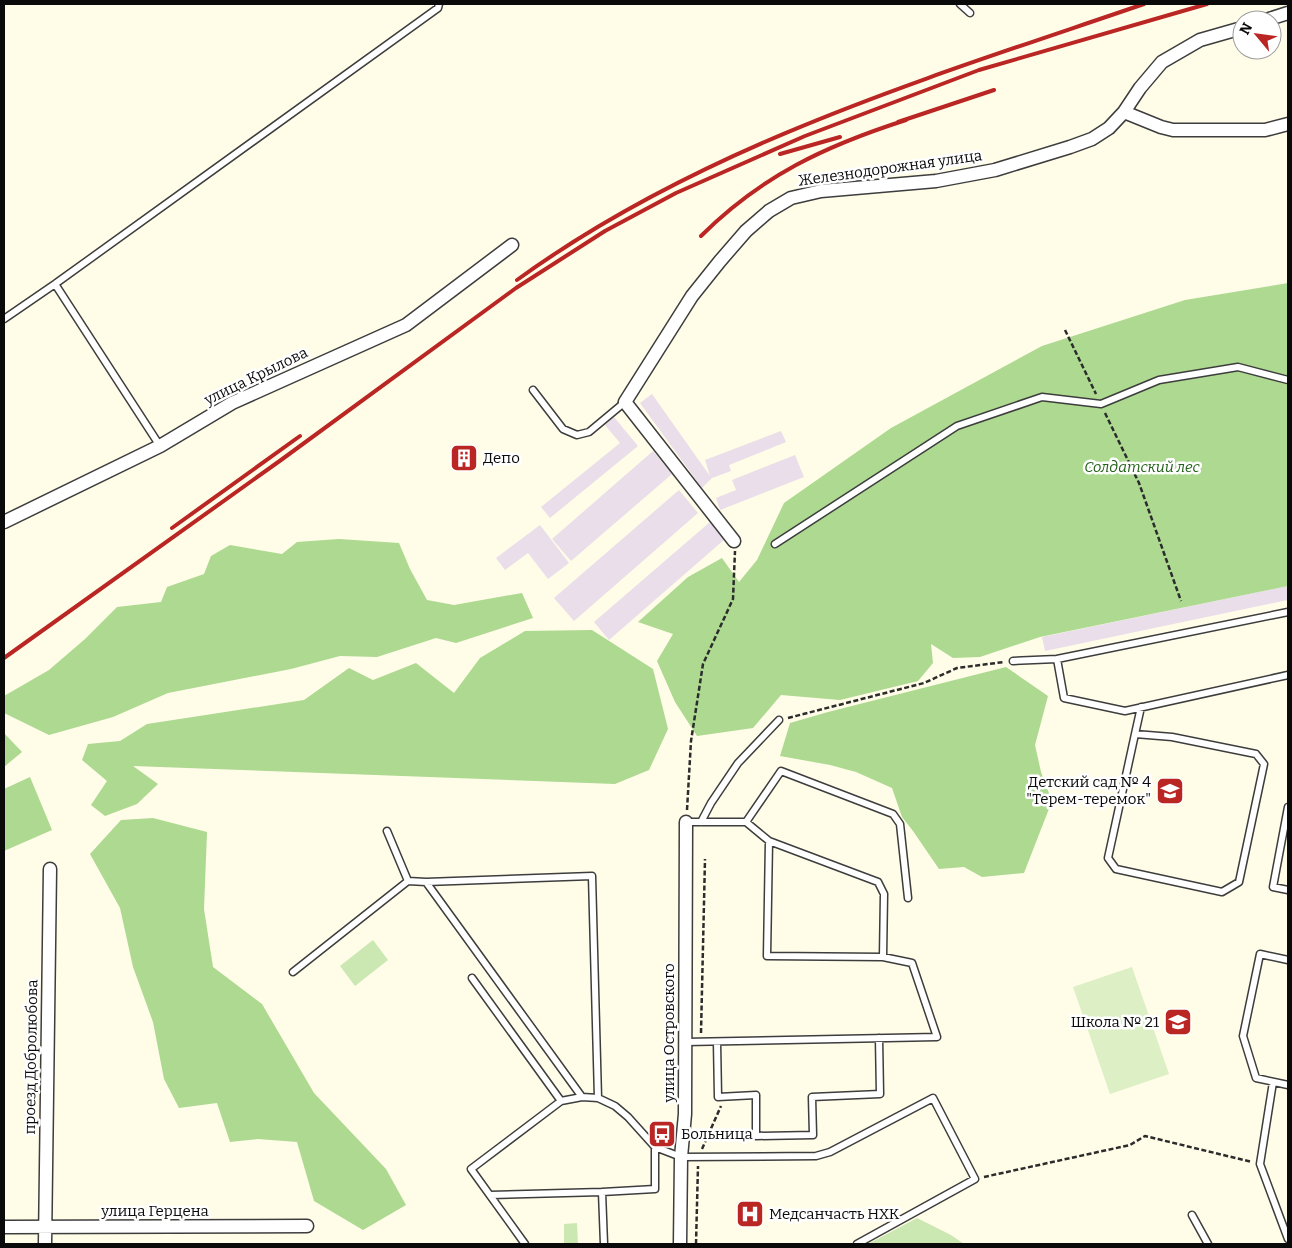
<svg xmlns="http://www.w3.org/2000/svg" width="1292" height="1248" viewBox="0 0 1292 1248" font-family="Bitter,serif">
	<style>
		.industrial { fill: #e9deea }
		.green { fill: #cbe8b2 }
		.forest { fill: #add991 }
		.pitch { fill: #ddefc4 }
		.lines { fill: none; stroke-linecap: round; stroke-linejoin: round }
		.lane-casing { stroke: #3d3d3d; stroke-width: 9 }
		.street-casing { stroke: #3d3d3d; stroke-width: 15 }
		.path { stroke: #2c2c2c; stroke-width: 2.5; stroke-dasharray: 5 2.5; stroke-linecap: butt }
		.lane { stroke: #fff; stroke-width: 6 }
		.street { stroke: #fff; stroke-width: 12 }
		.rail { stroke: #ba2623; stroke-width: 4 }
		.labels { text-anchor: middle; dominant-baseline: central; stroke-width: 5; stroke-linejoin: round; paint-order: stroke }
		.street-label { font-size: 15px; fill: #0a0a0a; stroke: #fff }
		.poi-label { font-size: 15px; fill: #0a0a0a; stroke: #fff; text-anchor: start }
		.park-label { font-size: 15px; font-style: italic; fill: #25611b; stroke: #fff }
	</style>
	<rect width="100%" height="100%" fill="#fffce8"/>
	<path class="industrial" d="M652 394 710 476 705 460 781 431 786 442 729 465 731 471 712 478 702 488 640 403Z
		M614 417 638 446 550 518 541 507 620 443 605 425Z
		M653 451 672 474 571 561 552 539Z
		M795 455 804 477 720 510 716 498 736 490 732 480Z
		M679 490 698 513 574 621 554 598Z
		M710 522 725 539 609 640 594 622Z
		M540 525 569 563 548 579 528 553 505 570 496 558Z
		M1288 586V600L1045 651 1042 637Z"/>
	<path class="green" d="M373 940 388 960 355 986 340 966Z
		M917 1218 951 1235 964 1244H868Z
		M577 1223 578 1244H564V1224Z"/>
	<path class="forest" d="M1288 283V586L1040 637 980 657 953 658 931 644 933 663 918 681 840 700 781 695 753 728 697 736 675 702 657 661 673 634 638 622 688 577 722 558 739 582 757 560 784 503 891 428 1042 346 1185 300Z
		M339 539 399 543 410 569 427 600 454 605 522 593 533 618 456 643 436 638 377 657 340 656 291 669 168 693 113 717 49 735 4 713V696L49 670 85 639 117 607 161 602 167 587 204 574 211 556 230 545 282 554 297 542Z
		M592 630 653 669 668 729 649 770 615 784 133 766 158 784 137 804 105 816 91 805 107 781 82 760 88 744 120 741 147 724 304 700 349 668 373 680 416 663 454 693 480 658 525 631Z
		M1006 667 1048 696 1035 745 1041 772 1052 801 1024 873 982 877 964 867 939 869 913 831 902 817 892 788 856 772 830 765 780 756 790 723 828 712Z
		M4 733 22 752 4 767Z
		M30 777 52 830 4 851V789Z
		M153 818 207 832 204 909 213 967 262 1004 314 1093 386 1169 406 1205 363 1230 314 1201 297 1142 258 1139 230 1142 217 1103 179 1108 164 1079 153 1022 133 967 120 908 90 854 121 820Z"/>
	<path class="pitch" d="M1132 967 1169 1074 1110 1094 1073 987Z"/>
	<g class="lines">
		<g class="lane-casing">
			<path id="lane" d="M960 4 970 13
				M55 284 160 446
				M4 319 55 284 438 8 439 4
				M533 390 563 429 577 435 589 432 625 402
				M775 544 957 426 1042 397 1101 404 1159 380 1238 367 1288 380
				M1288 612 1057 659 1064 698 1125 711 1288 675
				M1013 661 1057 659
				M1135 734 1172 737 1256 754 1264 764 1239 882 1222 892 1116 869 1108 858 1135 734 1141 707
				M1288 807 1273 887 1288 890
				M686 822H746L781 771 893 814 900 824 908 898
				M701 822 711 803 738 763 779 720
				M746 822 769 841 878 882 884 894 883 957
				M387 831 408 881
				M426 882 592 876 598 1098
				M1288 960 1260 954 1243 1036 1256 1078 1288 1085
				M293 972 408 881 426 882 582 1097
				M472 978 561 1101 582 1097 598 1098 615 1106 628 1117 655 1147 681 1157 816 1156 830 1152 933 1098 975 1179 857 1244
				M685 1042 937 1037 912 963 883 957 767 956 769 841
				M717 1042 718 1097 756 1095V1136L813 1135 812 1097 880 1094 879 1038
				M1273 1082 1260 1164 1288 1239
				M490 1195 602 1192
				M1192 1215 1208 1244
				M525 1244 471 1169 561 1101
				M604 1244 602 1192 655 1189V1147"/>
		</g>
		<g class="street-casing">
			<path id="street" d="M1266 20 1288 13
				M1124 112 1161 127 1173 130H1265L1288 124
				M4 522 160 446 232 403 406 325 512 245
				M734 541 625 402 692 296 720 261 746 231 769 211 791 198 821 191 936 181 995 170 1070 147 1092 139 1109 128 1124 112 1140 88 1162 62 1200 40 1242 28
				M4 1227 307 1226
				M45 1244 50 869
				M680 1244 681 1157 685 1114 686 822"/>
		</g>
		<path class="path" d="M1065 330 1096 394
			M1105 413 1139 483 1181 601
			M788 718 924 683 957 668 1004 662
			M687 810 691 741 703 664 733 599 735 551
			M701 1033 705 859
			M702 1149 721 1106
			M984 1177 1130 1145 1145 1136 1252 1162
			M696 1244 698 1166"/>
		<use href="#lane" class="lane"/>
		<use href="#street" class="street"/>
		<path class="rail" d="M898 122 994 90
			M780 154 840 137
			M701 236C761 176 825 146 906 120
			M517 280C703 145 928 78 1144 4
			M172 528 300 436
			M4 658 281 460 516 288 605 231 676 193 805 136 979 70 1207 4"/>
	</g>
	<defs>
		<g id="building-square" transform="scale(1.4375)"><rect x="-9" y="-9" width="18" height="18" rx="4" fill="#ba2623" stroke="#fff"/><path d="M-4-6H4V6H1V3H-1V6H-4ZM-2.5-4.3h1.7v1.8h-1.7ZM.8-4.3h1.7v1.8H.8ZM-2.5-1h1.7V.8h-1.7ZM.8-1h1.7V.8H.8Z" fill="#fff"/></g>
		<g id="school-square" transform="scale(1.4375)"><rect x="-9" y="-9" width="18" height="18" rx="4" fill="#ba2623" stroke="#fff"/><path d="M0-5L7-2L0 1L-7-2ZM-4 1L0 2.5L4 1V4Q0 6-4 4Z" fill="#fff"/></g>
		<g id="bus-square" transform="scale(1.4375)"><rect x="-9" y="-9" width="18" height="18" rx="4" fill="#ba2623" stroke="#fff"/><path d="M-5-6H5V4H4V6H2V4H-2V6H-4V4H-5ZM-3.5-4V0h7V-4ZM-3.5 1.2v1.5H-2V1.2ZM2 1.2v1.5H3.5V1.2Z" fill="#fff"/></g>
		<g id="hospital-square" transform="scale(1.4375)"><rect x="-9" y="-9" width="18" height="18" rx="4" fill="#ba2623" stroke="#fff"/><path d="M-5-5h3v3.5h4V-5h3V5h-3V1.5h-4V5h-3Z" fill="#fff"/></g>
	</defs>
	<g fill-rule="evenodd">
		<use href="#building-square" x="464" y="458"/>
		<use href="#school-square" x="1170" y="791"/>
		<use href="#school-square" x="1178" y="1022"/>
		<use href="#bus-square" x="662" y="1134"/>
		<use href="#hospital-square" x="750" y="1214"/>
	</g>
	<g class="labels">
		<g class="street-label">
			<text transform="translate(890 168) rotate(-8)">Железнодорожная улица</text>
			<text transform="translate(256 376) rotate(-26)">улица Крылова</text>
			<text transform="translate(669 1033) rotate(-90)">улица Островского</text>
			<text transform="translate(31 1057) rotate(-89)">проезд Добролюбова</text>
			<text x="155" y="1211">улица Герцена</text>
		</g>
		<g class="poi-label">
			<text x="483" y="458">Депо</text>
			<text x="1151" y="782" text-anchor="end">Детский сад № 4<tspan x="1151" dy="17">"Терем-теремок"</tspan></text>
			<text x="1159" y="1022" text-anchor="end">Школа № 21</text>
			<text x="681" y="1134">Больница</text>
			<text x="769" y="1214">Медсанчасть НХК</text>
		</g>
		<g class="park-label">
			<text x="1142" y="467">Солдатский лес</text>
		</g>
	</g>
	<rect width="1292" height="1248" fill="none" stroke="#0a0a0a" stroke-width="10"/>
	<g transform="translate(1257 35) rotate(299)"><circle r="24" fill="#ffffff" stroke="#9d9d9d"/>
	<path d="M0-4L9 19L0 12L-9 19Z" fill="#ba2623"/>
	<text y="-8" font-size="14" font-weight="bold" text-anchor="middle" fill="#0a0a0a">N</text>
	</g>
</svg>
